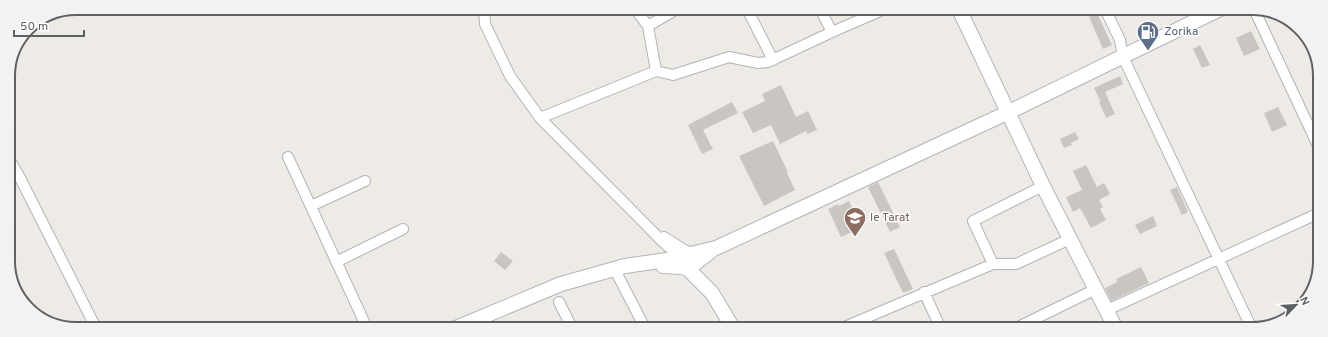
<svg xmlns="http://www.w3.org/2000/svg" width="1328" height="337" viewBox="0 0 1328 337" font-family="Overpass,sans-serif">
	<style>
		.building { fill: #c9c6c2 }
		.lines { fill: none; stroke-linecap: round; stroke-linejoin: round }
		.street-casing { stroke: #b1b3b6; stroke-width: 12 }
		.secondary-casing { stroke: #b2b5b8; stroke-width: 16 }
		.street { stroke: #fff; stroke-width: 10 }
		.secondary { stroke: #fff; stroke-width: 14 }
		.labels { text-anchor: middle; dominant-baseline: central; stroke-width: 3; stroke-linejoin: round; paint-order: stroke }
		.service-label { font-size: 12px; fill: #4e5e75; stroke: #fff; text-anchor: start }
		.education-label { font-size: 12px; fill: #785e54; stroke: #fff; text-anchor: start }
		.rim { fill: none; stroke: #5d6164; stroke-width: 2 }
	</style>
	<rect width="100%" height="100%" fill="#eeebe6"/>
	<path class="building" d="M1097 13 1112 45 1103 49 1089 17Z
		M1251 31 1260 49 1244 56 1236 38Z
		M1200 45 1210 65 1202 68 1193 49Z
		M1120 76 1123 84 1105 92 1115 114 1106 118 1099 102H1101L1094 88Z
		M781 85 796 117 808 111 817 130 808 134 806 131 780 144 771 125 753 133 742 112 765 101 762 94Z
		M732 102 738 113 703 130 713 149 702 154 688 125Z
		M1278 107 1287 125 1272 132 1264 113Z
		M1075 132 1079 139 1071 143 1072 145 1064 148 1060 139Z
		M773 141 788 172 787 173 795 190 764 206 739 156Z
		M1086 165 1097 187 1104 183 1110 194 1099 200 1103 207 1100 209 1106 220 1091 228 1080 208 1073 212 1066 197 1082 190 1073 171Z
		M878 182 900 227 890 232 868 187Z
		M1177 187 1188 212 1182 215 1170 190Z
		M849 201 861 228 841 237 828 209 838 204 839 206Z
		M1153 216 1157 226 1140 234 1135 225Z
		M894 249 913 289 903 293 884 253Z
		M501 252 513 261 505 270 494 261Z
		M1141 267 1149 283 1111 301 1105 288 1117 282 1116 279Z"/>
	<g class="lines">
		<g class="street-casing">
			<path id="street" d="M484 8 485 24 510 76 540 118 663 242 680 257
				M635 9 648 26 656 71
				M747 9 773 60
				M820 9 832 32
				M1105 9 1120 40 1123 57 1252 329
				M1254 9 1319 148
				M648 26 677 9
				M540 118 656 71 673 75 729 57 758 63 768 62 832 32 885 9
				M288 157 367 328
				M9 159 18 174 96 328
				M311 206 365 181
				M664 237 689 253
				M336 262 403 229
				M993 264H1016L1070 239
				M615 270 645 328
				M924 292 941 329
				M559 302 572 328
				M1107 310 1319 213
				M818 328H824
				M842 328 993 264 973 221 1043 186
				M1014 329 1096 289"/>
		</g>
		<g class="secondary-casing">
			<path id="secondary" d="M959 9 1043 186 1116 329
				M663 266 682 267 688 269 711 251
				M688 269 712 293 733 328
				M456 328 561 284 625 266 680 258 686 253 691 254 716 248 1009 112 1220 9"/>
		</g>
		<use href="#street" class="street"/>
		<use href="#secondary" class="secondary"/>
	</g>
	<defs>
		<g id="fuel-pin" transform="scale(1.15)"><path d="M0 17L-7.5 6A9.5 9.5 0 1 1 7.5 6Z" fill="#5c6f8a" stroke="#fff"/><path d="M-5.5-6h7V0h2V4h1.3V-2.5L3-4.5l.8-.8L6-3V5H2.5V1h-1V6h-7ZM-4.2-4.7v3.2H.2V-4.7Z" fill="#fff"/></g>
		<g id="school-pin" transform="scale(1.15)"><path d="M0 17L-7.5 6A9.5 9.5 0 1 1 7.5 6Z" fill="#8d6e63" stroke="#fff"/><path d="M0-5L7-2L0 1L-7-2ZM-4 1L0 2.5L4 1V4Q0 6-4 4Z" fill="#fff"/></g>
	</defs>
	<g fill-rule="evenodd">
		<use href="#fuel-pin" x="1148" y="32"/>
		<use href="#school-pin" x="855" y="218"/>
	</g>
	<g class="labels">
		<g class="service-label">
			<text x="1164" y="32">Zorika</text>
		</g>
		<g class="education-label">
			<text x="870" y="218">le Tarat</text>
		</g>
	</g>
	<path d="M0 0H1328V337H0ZM76 15H1252A61 61 0 0 1 1313 76V261A61 61 0 0 1 1252 322H76A61 61 0 0 1 15 261V76A61 61 0 0 1 76 15Z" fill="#f2f2f3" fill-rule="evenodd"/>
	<path class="rim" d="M76 15H1252A61 61 0 0 1 1313 76V261A61 61 0 0 1 1252 322H76A61 61 0 0 1 15 261V76A61 61 0 0 1 76 15Z"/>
	<g transform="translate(1296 305) rotate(65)" stroke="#ffffff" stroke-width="3" paint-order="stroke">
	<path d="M0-3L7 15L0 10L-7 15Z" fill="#5d6164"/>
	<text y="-6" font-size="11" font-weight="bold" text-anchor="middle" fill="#5d6164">N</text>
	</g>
	<path d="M14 30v6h70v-6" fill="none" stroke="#5d6164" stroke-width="2"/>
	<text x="20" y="30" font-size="12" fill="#5d6164" stroke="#ffffff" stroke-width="3" paint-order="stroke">50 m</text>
</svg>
